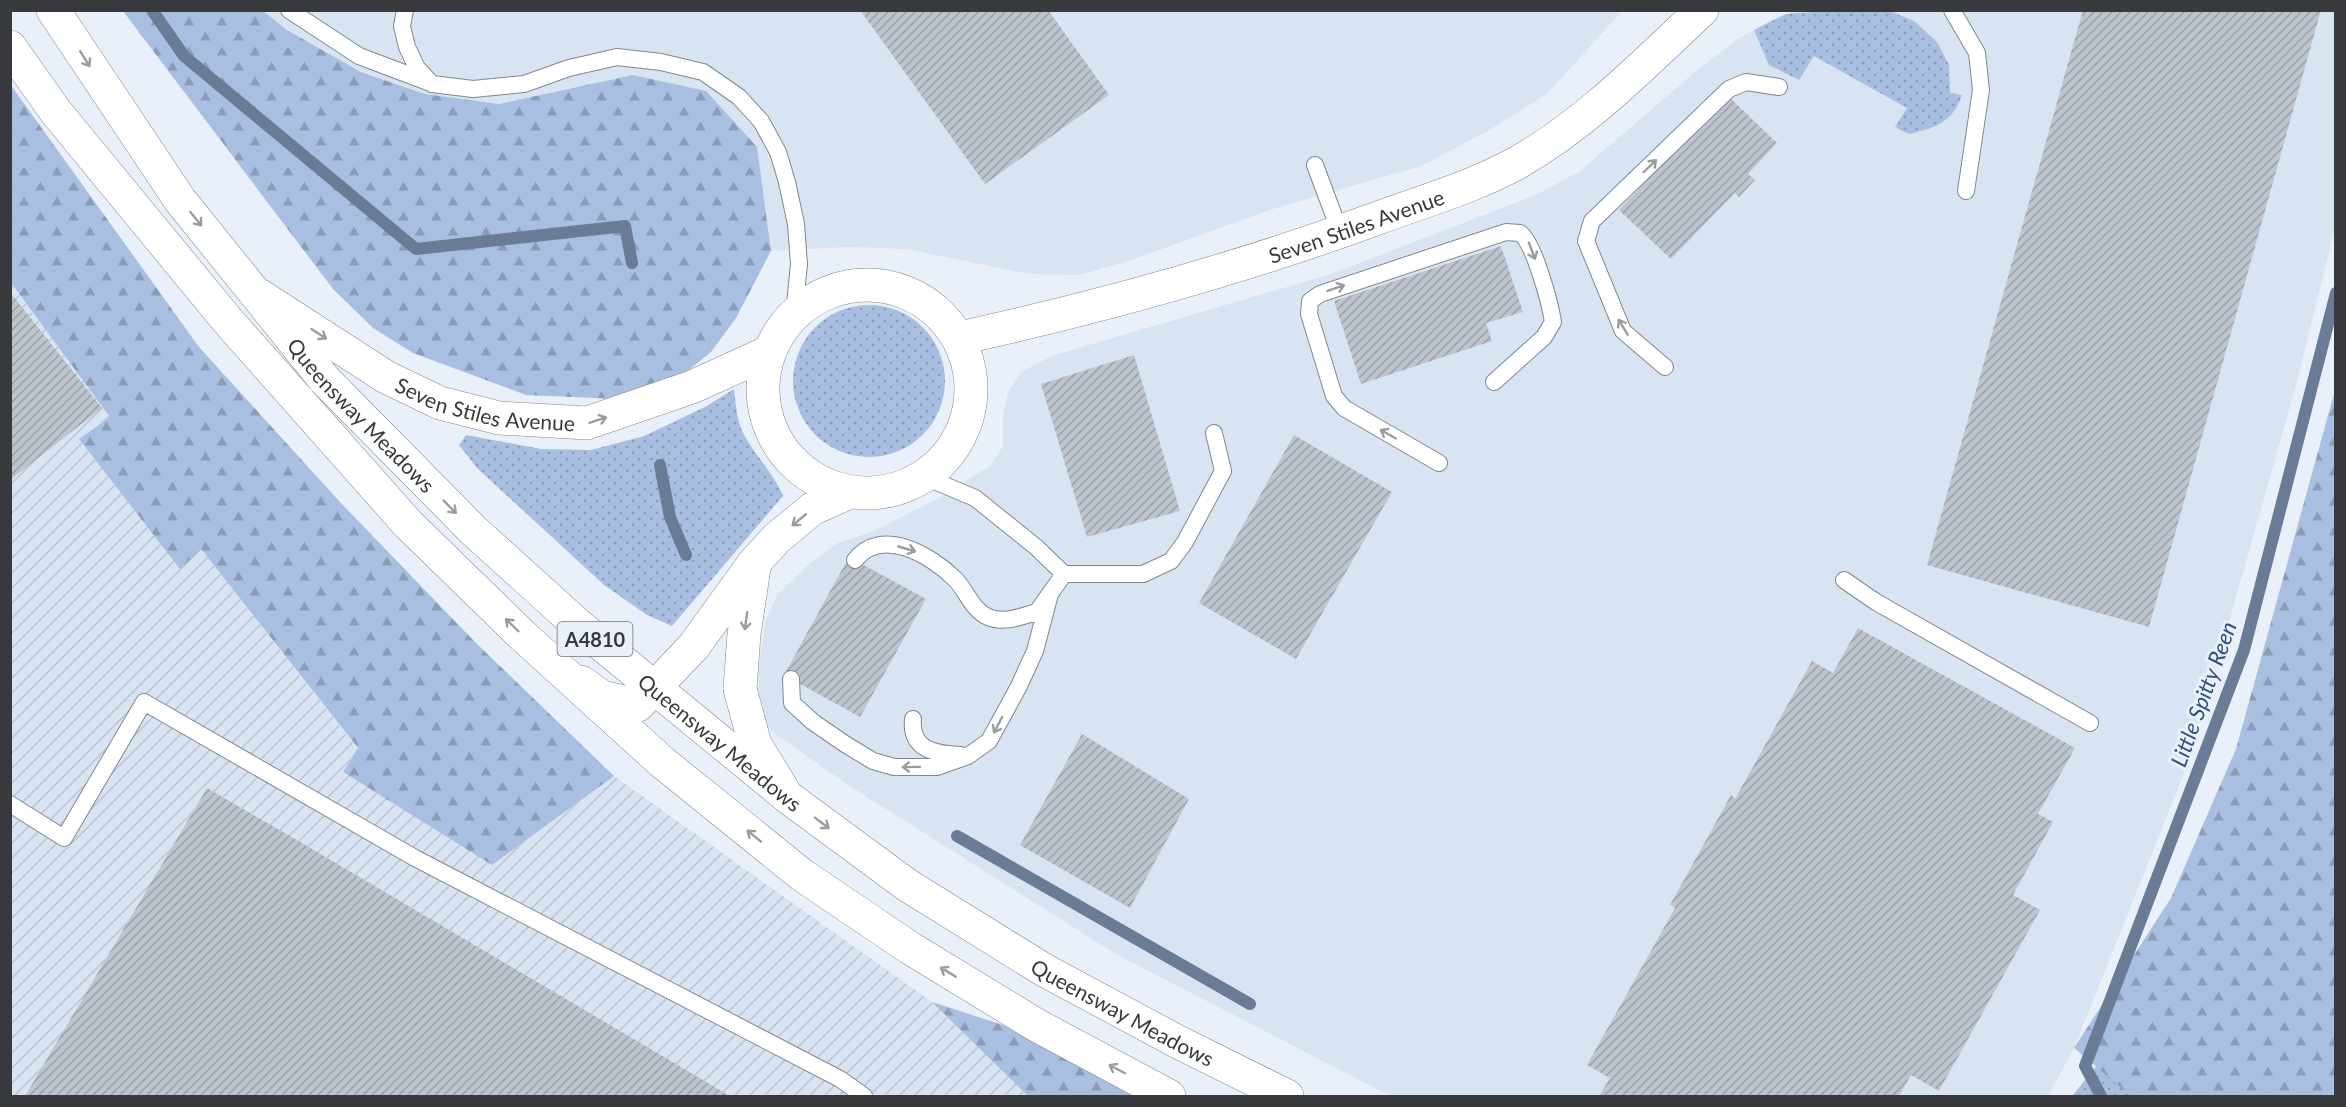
<svg xmlns="http://www.w3.org/2000/svg" width="2346" height="1107" viewBox="0 0 2346 1107" font-family="Lato,sans-serif">
	<style>
		.built { fill: #d9e4f2 }
		.industrial { fill: url(#industrial-furrows) }
		.grass { fill: url(#grass-dots) }
		.forest { fill: url(#forest-firs) }
		.lines { fill: none; stroke-linecap: round; stroke-linejoin: round }
		.stream { stroke: #697b95; stroke-width: 12 }
		.building { fill: url(#building-hatch) }
		.service-casing { stroke: #81878f; stroke-width: 18 }
		.minor-casing { stroke: #81878f; stroke-width: 34 }
		.primary-casing { stroke: #81878f; stroke-width: 34 }
		.service { stroke: #fff; stroke-width: 16 }
		.minor { stroke: #fff; stroke-width: 33 }
		.primary { stroke: #fff; stroke-width: 33 }
		.oneway { stroke: #9b9c9e }
		.labels { text-anchor: middle; dominant-baseline: central; stroke-width: 6; stroke-linejoin: round; paint-order: stroke }
		.shield { fill: #eaf0f9; stroke: #6d7075; stroke-width: 1.5 }
		.shield-label { font-size: 20px; font-weight: bold; fill: #37393d }
		.street-label { font-size: 21px; fill: #37393d; stroke: #eaf0f9 }
		.water-label { font-size: 22px; font-style: italic; fill: #2d4e7e; stroke: #eaf0f9 }
	</style>
	<defs>
		<pattern id="industrial-furrows" width="10" height="10" patternUnits="userSpaceOnUse" patternTransform="scale(1.5)"><rect width="10" height="10" fill="#d9e4f2"/><path d="M-1 1l2-2M0 10L10 0M9 11l2-2" fill="none" stroke="#bbc4d0"/></pattern>
		<pattern id="grass-dots" width="8" height="8" patternUnits="userSpaceOnUse" patternTransform="scale(1.5)"><rect width="8" height="8" fill="#a8bfe1"/><path d="M2 2h.1M6 6h.1" fill="none" stroke="#8a9cb8" stroke-width="1.8" stroke-linecap="round"/></pattern>
		<pattern id="forest-firs" width="22" height="20" patternUnits="userSpaceOnUse" patternTransform="scale(1.5)"><rect width="22" height="20" fill="#a8bfe1"/><path d="M5 1l3.5 6h-7zM16 11l3.5 6h-7z" fill="#8a9cb8"/></pattern>
		<pattern id="building-hatch" width="6" height="6" patternUnits="userSpaceOnUse" patternTransform="scale(1.5)"><rect width="6" height="6" fill="#bec4cd"/><path d="M-1 1l2-2M0 6l6-6M5 7l2-2" fill="none" stroke="#9ba0a8"/></pattern>
	</defs>
	<rect width="100%" height="100%" fill="#eaf0f9"/>
	<path class="built" d="M1796 10 2335 11V228L2295 389 2191 756 2074 1048 2048 1096H1390L1114 953 848 785 771 731 758 707 759 665 765 622 777 595 808 565 838 543 874 531 939 498 991 465 1003 446V415L1008 392 1020 374 1037 363 1055 355 1331 274 1536 195 1580 171 1696 71 1736 40 1771 20Z
		M263 11H1622L1547 94 1486 132 1421 166 1273 209 1131 260 1080 275 1029 274 911 250 885 248 847 247 771 251 766 210 633 75 499 104 425 94 361 72 287 30Z"/>
	<path class="industrial" d="M10 283 111 417 79 439 180 568 200 548 358 749 343 772 492 864 614 776 932 1002 1029 1096H11Z"/>
	<path class="grass" d="M1826 11 1892 12 1914 21 1937 42 1949 65 1950 93 1962 95C1953 123 1934 128 1909 134L1895 127 1907 108 1814 56 1799 80 1769 65 1754 30 1786 14Z
		M793 381a76 76 0 1 1 152 0a76 76 0 1 1-152 0Z
		M734 389C736 407 737 425 747 440 759 460 774 474 783 496L672 626 647 615 604 585 477 468 459 445 466 435 541 449 591 450 644 436 705 407Z
		M2099 1063 2135 1096H2072Z"/>
	<path class="forest" d="M123 11H263L287 30 361 72 425 94 499 104 633 75 706 91 757 147 771 251 736 318 711 352 675 381 617 399 526 395 413 353 373 328 333 289Z
		M10 84 199 347 340 502 474 641 614 776 492 865 343 772 358 748 201 549 180 569 79 439 110 417 11 283Z
		M2335 390V1096H2131L2074 1048 2171 898 2236 749Z
		M932 1002 1006 1026 1133 1096H1028Z"/>
	<g class="lines">
		<path class="stream" d="M152 10 184 56 416 249 625 226 632 263
			M660 465 670 517 686 555
			M957 836 1250 1004
			M2101 1096 2085 1066 2244 650 2336 293"/>
	</g>
	<path class="building" d="M860 10H1048L1109 95 985 184Z
		M2083 10H2321L2149 627 1927 565Z
		M1728 96 1777 143 1748 174 1755 180 1739 197 1735 193 1671 259 1619 210Z
		M1501 246 1523 312 1486 323 1492 341 1361 384 1334 301Z
		M10 292 102 408 10 480Z
		M1134 355 1180 511 1087 537 1041 384Z
		M1294 435 1392 492 1296 659 1199 603Z
		M849 557 926 599 860 717 784 675Z
		M1858 628 2075 748 2038 814 2053 822 2013 895 2040 910 1939 1091 1911 1075 1899 1096H1599L1610 1078 1587 1065 1675 908 1670 905 1731 795 1735 799 1812 661 1833 673Z
		M1082 734 1189 799 1130 908 1020 845Z
		M207 788 307 846 730 1096H25Z"/>
	<g class="lines">
		<g class="service-casing">
			<path id="service" d="M289 10 359 56 428 82
				M405 10 402 26 407 47 417 68 432 84 473 89 524 84 569 68 617 57 661 62 703 72 739 97 761 121 778 152 787 182 796 224 799 264 794 314
				M1952 10 1977 53 1981 90 1966 191
				M1315 165 1340 232
				M1665 367 1623 331 1586 241 1592 221 1729 89 1746 82 1779 87
				M1439 463 1344 408 1334 396 1309 314 1310 301 1320 294 1506 232 1520 233C1534 243 1550 303 1553 322L1544 337 1494 382
				M925 477 975 498 1036 547 1064 574H1143L1171 561 1185 542 1223 471 1214 433
				M855 560C881 526 931 555 955 579 967 591 971 609 988 617 1004 624 1022 616 1037 612L1064 574
				M1844 580 1876 602 2090 723
				M791 679 792 703 813 722 845 744 873 761 894 767H937L968 756 989 741 1019 686 1035 651 1050 594
				M913 719C910 750 935 754 961 755
				M10 804 64 838 144 702 415 858 840 1079 864 1096"/>
		</g>
		<g class="minor-casing">
			<g id="minor">
				<circle cx="867" cy="389" r="104"/>
				<path id="s1" d="M259 295 386 377 440 403 499 418 587 423 692 387 769 352"/>
				<path id="s2" d="M960 338C1101 307 1242 268 1378 218 1424 201 1473 187 1517 163 1587 123 1643 65 1702 10"/>
				<path d="M754 568 744 634 740 689 755 744 783 790"/>
				<path d="M581 682 602 697 638 705 694 646 754 563 777 538 812 509 850 492"/>
			</g>
		</g>
		<g class="primary-casing">
			<g id="primary">
				<path id="s3" d="M53 10 180 200 324 379 473 530 578 625 789 798 907 885 1044 970 1180 1043 1287 1096"/>
				<path d="M10 47 56 112 228 321 408 524 522 635 662 762 802 875 910 948 1038 1026 1169 1096"/>
			</g>
		</g>
		<use href="#service" class="service"/>
		<use href="#minor" class="minor"/>
		<use href="#primary" class="primary"/>
	</g>
	<defs><path id="oneway-shaft" d="M-6 0H5M1.5-3L5.5 0L1.5 3" fill="none" stroke-width="1.6" stroke-linecap="round" stroke-linejoin="round" transform="scale(1.5)"/></defs>
	<g class="oneway">
		<use href="#oneway-shaft" transform="translate(85 59) rotate(58)"/>
		<use href="#oneway-shaft" transform="translate(1650 166) rotate(-44)"/>
		<use href="#oneway-shaft" transform="translate(196 219) rotate(51)"/>
		<use href="#oneway-shaft" transform="translate(1532 251) rotate(70)"/>
		<use href="#oneway-shaft" transform="translate(1336 288) rotate(-18)"/>
		<use href="#oneway-shaft" transform="translate(1623 327) rotate(-121)"/>
		<use href="#oneway-shaft" transform="translate(319 334) rotate(33)"/>
		<use href="#oneway-shaft" transform="translate(598 420) rotate(-18)"/>
		<use href="#oneway-shaft" transform="translate(1388 434) rotate(-150)"/>
		<use href="#oneway-shaft" transform="translate(450 507) rotate(45)"/>
		<use href="#oneway-shaft" transform="translate(799 520) rotate(140)"/>
		<use href="#oneway-shaft" transform="translate(907 549) rotate(16)"/>
		<use href="#oneway-shaft" transform="translate(746 621) rotate(98)"/>
		<use href="#oneway-shaft" transform="translate(512 625) rotate(-136)"/>
		<use href="#oneway-shaft" transform="translate(998 725) rotate(118)"/>
		<use href="#oneway-shaft" transform="translate(911 767) rotate(179)"/>
		<use href="#oneway-shaft" transform="translate(822 823) rotate(37)"/>
		<use href="#oneway-shaft" transform="translate(754 836) rotate(-141)"/>
		<use href="#oneway-shaft" transform="translate(948 972) rotate(-149)"/>
		<use href="#oneway-shaft" transform="translate(1117 1069) rotate(-152)"/>
	</g>
	<g class="labels">
		<rect class="shield" x="557.5" y="622" width="75" height="34" rx="4.5"/>
		<g class="shield-label">
			<text x="595" y="639">A4810</text>
		</g>
		<g class="street-label">
			<text stroke="none"><textPath href="#s2" startOffset="412">Seven Stiles Avenue</textPath></text>
			<text stroke="none"><textPath href="#s1" startOffset="256">Seven Stiles Avenue</textPath></text>
			<text stroke="none"><textPath href="#s3" startOffset="510">Queensway Meadows</textPath></text>
			<text stroke="none"><textPath href="#s3" startOffset="996">Queensway Meadows</textPath></text>
			<text stroke="none"><textPath href="#s3" startOffset="1482">Queensway Meadows</textPath></text>
		</g>
		<g class="water-label">
			<text transform="translate(2203 694) rotate(-70)">Little Spitty Reen</text>
		</g>
	</g>
	<rect width="2346" height="1107" fill="none" stroke="#37393d" stroke-width="24"/>
</svg>
